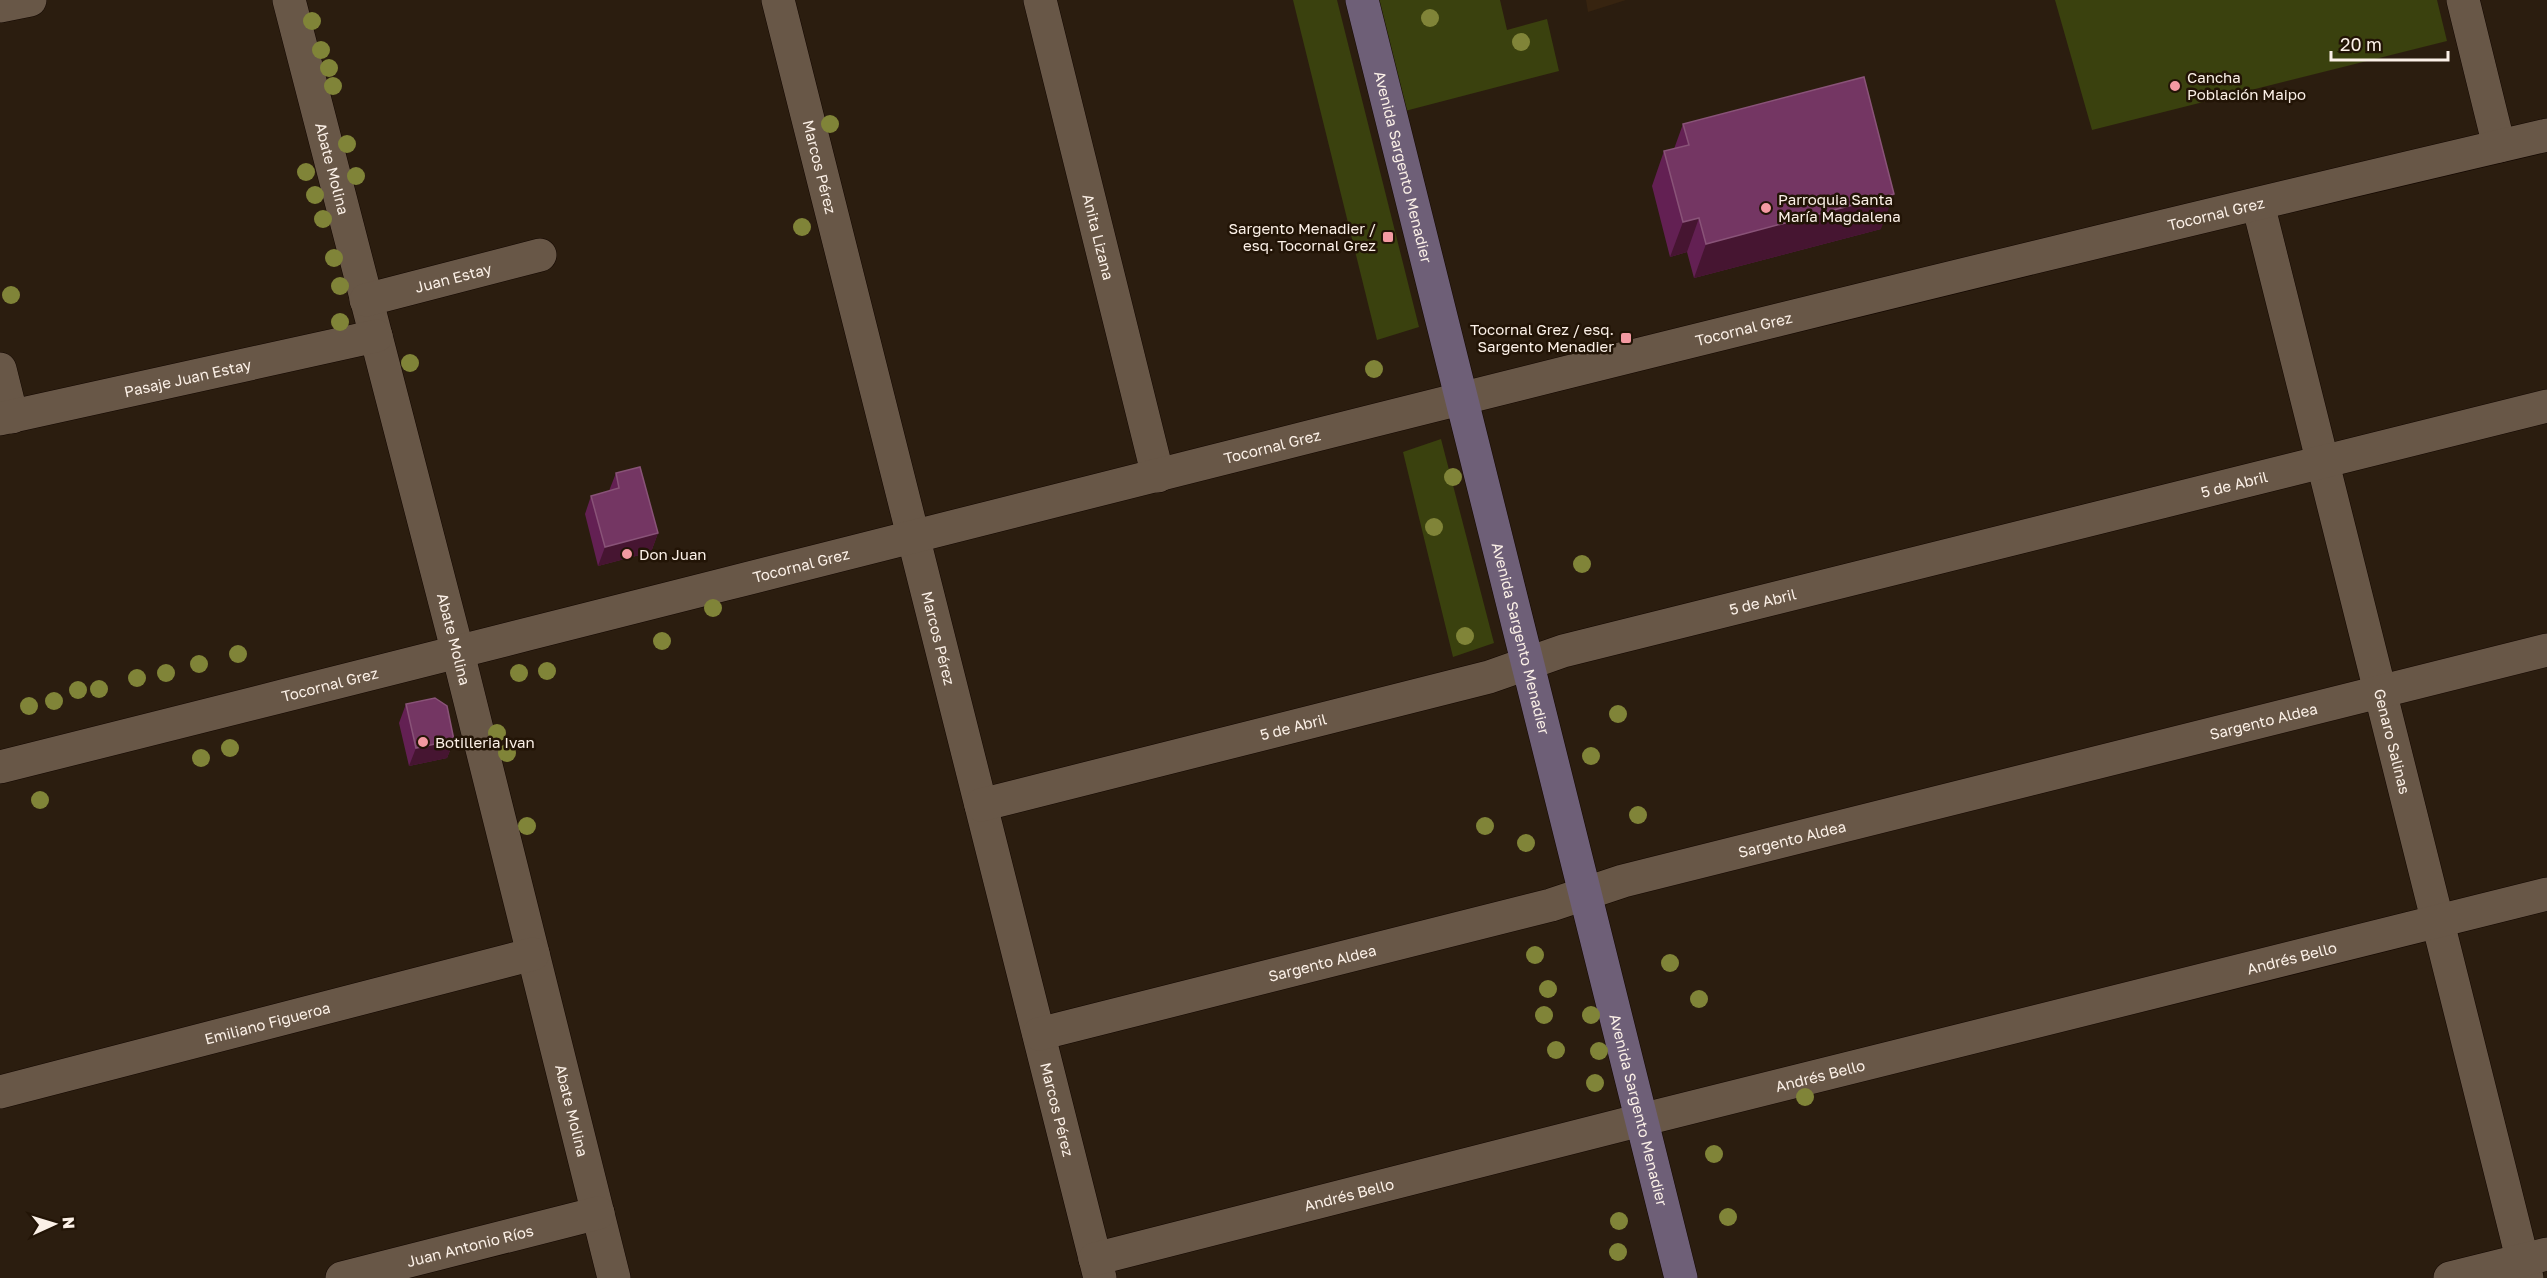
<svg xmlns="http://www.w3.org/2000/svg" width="2547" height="1278" viewBox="0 0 2547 1278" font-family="'Golos Text',sans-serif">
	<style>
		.built { fill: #372410 }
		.green { fill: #3a410e }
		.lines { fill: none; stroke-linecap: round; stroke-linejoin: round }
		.minor-casing { stroke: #130700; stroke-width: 34 }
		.tertiary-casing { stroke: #130700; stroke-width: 34 }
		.secondary-casing { stroke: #130700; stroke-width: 34 }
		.minor { stroke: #685747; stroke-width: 33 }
		.tertiary { stroke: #685747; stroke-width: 33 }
		.secondary { stroke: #6e5f77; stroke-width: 33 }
		.tree { fill: #808438 }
		.wall { fill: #632053 }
		.shaded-wall { fill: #461531 }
		.building { fill: #743663; stroke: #895378; stroke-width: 1.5 }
		.poi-dot { fill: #f49aa2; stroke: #221406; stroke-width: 2 }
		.labels { text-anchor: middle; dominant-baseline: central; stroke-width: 5; stroke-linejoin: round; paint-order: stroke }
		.poi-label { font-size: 15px; fill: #fbf0e7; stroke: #221406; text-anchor: start }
		.street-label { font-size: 15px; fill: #fbf0e7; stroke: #221406 }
	</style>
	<rect width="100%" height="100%" fill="#2b1d0f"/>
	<path class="built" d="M1586 0H1626L1588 12Z"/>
	<path class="green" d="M1293 0H1337L1419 327 1377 340Z
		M1379 0H1500L1507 30 1547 19 1559 71 1405 111Z
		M2055 0H2437L2447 41 2092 130Z
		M1441 439 1494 643 1453 657 1403 452Z"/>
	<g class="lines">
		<g class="minor-casing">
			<g id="minor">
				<path id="s1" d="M289 0 458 653 614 1278"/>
				<path id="s2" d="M778 0 1100 1278"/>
				<path id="s3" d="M1040 0 1158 476"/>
				<path d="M2463 0 2499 146"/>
				<path d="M0 6 30 0"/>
				<path id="s4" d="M2258 204 2527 1278"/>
				<path id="s5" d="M366 300 540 255"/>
				<path d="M0 369 12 417"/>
				<path id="s6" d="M0 419 376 336"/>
				<path id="s7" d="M981 805 1489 677 1563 651 2547 406"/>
				<path id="s8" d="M1039 1034 1551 905 1623 881 2547 650"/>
				<path id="s9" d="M0 1092 533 954"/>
				<path id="s10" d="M1095 1259 1641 1120 2547 894"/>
				<path id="s11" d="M342 1278 598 1213"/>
				<path d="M2450 1278 2547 1254"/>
			</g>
		</g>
		<g class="tertiary-casing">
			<g id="tertiary">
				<path id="s12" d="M0 767C848 555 1695 334 2547 135"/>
			</g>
		</g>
		<g class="secondary-casing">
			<g id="secondary">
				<path id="s13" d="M1362 0 1681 1278"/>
			</g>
		</g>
		<use href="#minor" class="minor"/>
		<use href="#tertiary" class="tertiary"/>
		<use href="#secondary" class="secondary"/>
	</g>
	<g class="tree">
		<circle cx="1430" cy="18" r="9"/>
		<circle cx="312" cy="21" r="9"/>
		<circle cx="1521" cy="42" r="9"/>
		<circle cx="321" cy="50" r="9"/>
		<circle cx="329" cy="68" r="9"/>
		<circle cx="333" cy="86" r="9"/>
		<circle cx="830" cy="124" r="9"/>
		<circle cx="347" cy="144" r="9"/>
		<circle cx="306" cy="172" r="9"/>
		<circle cx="356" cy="176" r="9"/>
		<circle cx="315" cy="195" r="9"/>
		<circle cx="323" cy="219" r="9"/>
		<circle cx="802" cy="227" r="9"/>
		<circle cx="334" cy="258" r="9"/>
		<circle cx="340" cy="286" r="9"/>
		<circle cx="11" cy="295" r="9"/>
		<circle cx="340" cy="322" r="9"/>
		<circle cx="410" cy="363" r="9"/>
		<circle cx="1374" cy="369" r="9"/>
		<circle cx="1453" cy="477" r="9"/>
		<circle cx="1434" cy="527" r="9"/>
		<circle cx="1582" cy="564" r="9"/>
		<circle cx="713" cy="608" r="9"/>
		<circle cx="1465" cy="636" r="9"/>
		<circle cx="662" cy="641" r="9"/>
		<circle cx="238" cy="654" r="9"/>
		<circle cx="199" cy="664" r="9"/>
		<circle cx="547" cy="671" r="9"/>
		<circle cx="166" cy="673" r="9"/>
		<circle cx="519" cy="673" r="9"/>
		<circle cx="137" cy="678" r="9"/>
		<circle cx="99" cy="689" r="9"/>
		<circle cx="78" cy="690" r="9"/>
		<circle cx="54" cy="701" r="9"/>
		<circle cx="29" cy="706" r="9"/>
		<circle cx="1618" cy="714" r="9"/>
		<circle cx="497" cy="733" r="9"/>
		<circle cx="230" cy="748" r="9"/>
		<circle cx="507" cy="753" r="9"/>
		<circle cx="1591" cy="756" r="9"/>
		<circle cx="201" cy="758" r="9"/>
		<circle cx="40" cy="800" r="9"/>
		<circle cx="1638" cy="815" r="9"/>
		<circle cx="527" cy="826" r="9"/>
		<circle cx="1485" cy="826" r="9"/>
		<circle cx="1526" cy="843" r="9"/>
		<circle cx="1535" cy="955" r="9"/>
		<circle cx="1670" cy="963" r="9"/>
		<circle cx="1548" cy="989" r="9"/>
		<circle cx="1699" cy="999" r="9"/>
		<circle cx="1544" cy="1015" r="9"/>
		<circle cx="1591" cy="1015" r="9"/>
		<circle cx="1556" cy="1050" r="9"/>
		<circle cx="1599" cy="1051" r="9"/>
		<circle cx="1595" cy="1083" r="9"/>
		<circle cx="1805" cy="1097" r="9"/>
		<circle cx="1714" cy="1154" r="9"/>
		<circle cx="1728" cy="1217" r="9"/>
		<circle cx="1619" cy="1221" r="9"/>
		<circle cx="1618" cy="1252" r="9"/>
	</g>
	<path class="wall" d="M1683 124 1881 229 1694 278 1687 252 1670 257 1652 186 1664 151 1674 149Z
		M616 473 658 533 651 552 598 566 585 514 591 496 609 491Z
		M406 704 454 740 447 758 409 766 399 723Z"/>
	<path class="shaded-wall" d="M1894 194 1881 229 1694 278 1706 244Z
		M1699 218 1687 252 1670 257 1683 222Z
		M658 533 651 552 598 566 605 547Z
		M454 740 447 758 409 766 416 748Z"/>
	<path class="building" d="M1864 77 1894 194 1706 244 1699 218 1683 222 1664 151 1689 145 1683 124Z
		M640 467 658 533 605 547 591 496 619 488 616 473Z
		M435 698 447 706 454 740 416 748 406 704Z"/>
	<g class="poi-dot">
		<circle cx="2175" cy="86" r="6"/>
		<circle cx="1766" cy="208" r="6"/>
		<rect x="1382" y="231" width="12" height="12" rx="3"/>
		<rect x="1620" y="332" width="12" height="12" rx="3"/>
		<circle cx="627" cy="554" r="6"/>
		<circle cx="423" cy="742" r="6"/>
	</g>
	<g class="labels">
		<g class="poi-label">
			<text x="2187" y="77">Cancha<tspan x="2187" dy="17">Población Maipo</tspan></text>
			<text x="1778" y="199">Parroquia Santa<tspan x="1778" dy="17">María Magdalena</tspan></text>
			<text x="1376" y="228" text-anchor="end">Sargento Menadier /<tspan x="1376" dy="17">esq. Tocornal Grez</tspan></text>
			<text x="1614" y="329" text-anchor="end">Tocornal Grez / esq.<tspan x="1614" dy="17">Sargento Menadier</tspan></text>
			<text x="639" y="554">Don Juan</text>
			<text x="435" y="742">Botilleria Ivan</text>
		</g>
		<g class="street-label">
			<text stroke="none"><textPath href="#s13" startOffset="172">Avenida Sargento Menadier</textPath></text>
			<text stroke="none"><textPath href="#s1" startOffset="174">Abate Molina</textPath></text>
			<text stroke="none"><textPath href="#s2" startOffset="172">Marcos Pérez</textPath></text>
			<text stroke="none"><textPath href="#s12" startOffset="2284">Tocornal Grez</textPath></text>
			<text stroke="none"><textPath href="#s3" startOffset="244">Anita Lizana</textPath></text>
			<text stroke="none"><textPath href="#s5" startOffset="90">Juan Estay</textPath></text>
			<text stroke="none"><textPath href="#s12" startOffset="1798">Tocornal Grez</textPath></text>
			<text stroke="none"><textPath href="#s6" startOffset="192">Pasaje Juan Estay</textPath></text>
			<text stroke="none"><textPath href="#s12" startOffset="1312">Tocornal Grez</textPath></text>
			<text stroke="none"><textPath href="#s7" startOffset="1294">5 de Abril</textPath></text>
			<text stroke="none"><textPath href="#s12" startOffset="826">Tocornal Grez</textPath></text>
			<text stroke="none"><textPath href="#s7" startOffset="808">5 de Abril</textPath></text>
			<text stroke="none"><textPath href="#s1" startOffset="660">Abate Molina</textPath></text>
			<text stroke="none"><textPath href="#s2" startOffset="658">Marcos Pérez</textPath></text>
			<text stroke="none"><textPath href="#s13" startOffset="658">Avenida Sargento Menadier</textPath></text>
			<text stroke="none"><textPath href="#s12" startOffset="340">Tocornal Grez</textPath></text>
			<text stroke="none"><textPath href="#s8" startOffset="1264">Sargento Aldea</textPath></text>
			<text stroke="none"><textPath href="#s7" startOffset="322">5 de Abril</textPath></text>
			<text stroke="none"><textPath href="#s4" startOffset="554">Genaro Salinas</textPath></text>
			<text stroke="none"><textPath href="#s8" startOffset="778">Sargento Aldea</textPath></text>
			<text stroke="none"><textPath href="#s10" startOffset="1234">Andrés Bello</textPath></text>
			<text stroke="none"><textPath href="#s8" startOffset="292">Sargento Aldea</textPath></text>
			<text stroke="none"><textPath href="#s9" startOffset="276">Emiliano Figueroa</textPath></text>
			<text stroke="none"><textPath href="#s10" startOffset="748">Andrés Bello</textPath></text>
			<text stroke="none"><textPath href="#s1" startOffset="1146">Abate Molina</textPath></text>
			<text stroke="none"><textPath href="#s2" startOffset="1144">Marcos Pérez</textPath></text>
			<text stroke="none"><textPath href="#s13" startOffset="1144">Avenida Sargento Menadier</textPath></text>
			<text stroke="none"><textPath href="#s10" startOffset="262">Andrés Bello</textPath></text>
			<text stroke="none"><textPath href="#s11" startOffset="132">Juan Antonio Ríos</textPath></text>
		</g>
	</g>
	<g transform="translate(54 1224) rotate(86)" stroke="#221406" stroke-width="4.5" paint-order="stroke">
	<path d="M0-4.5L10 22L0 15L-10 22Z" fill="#fbf0e7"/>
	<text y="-9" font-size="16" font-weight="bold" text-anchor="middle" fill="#fbf0e7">N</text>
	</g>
	<path d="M2331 51v9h117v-9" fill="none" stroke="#fbf0e7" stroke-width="3"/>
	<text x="2340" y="51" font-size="18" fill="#fbf0e7" stroke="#221406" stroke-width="4.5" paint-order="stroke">20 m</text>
</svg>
